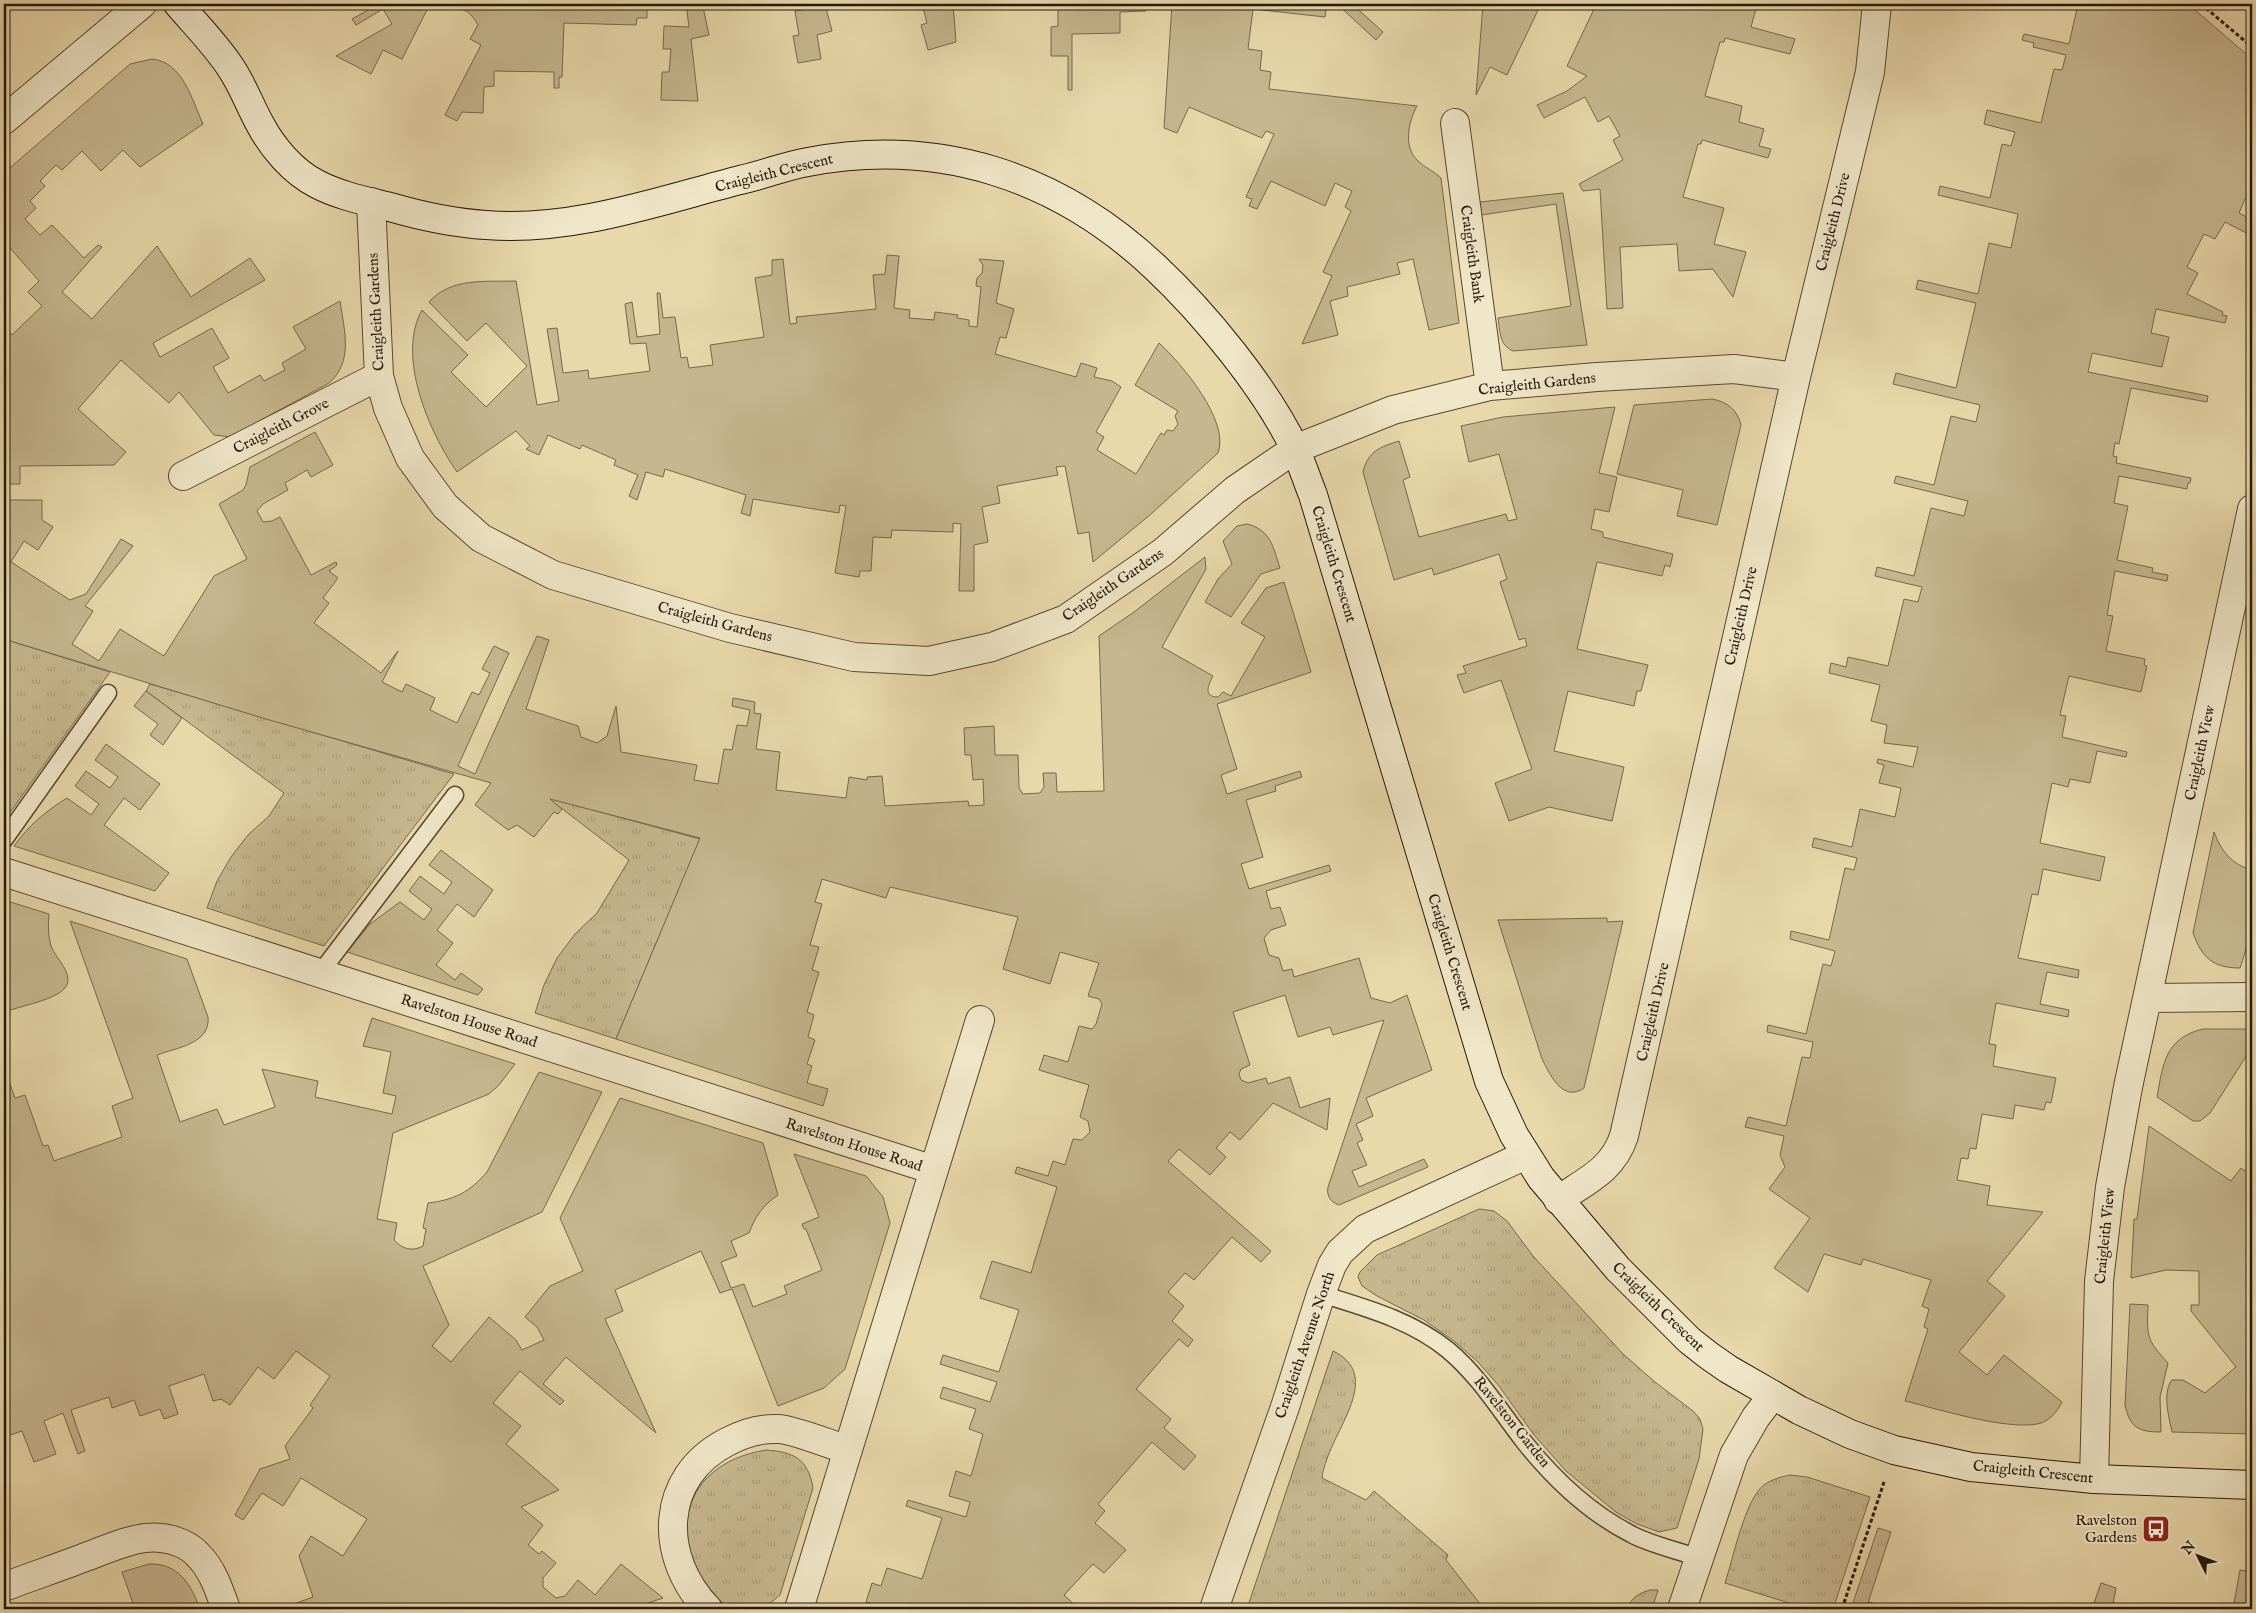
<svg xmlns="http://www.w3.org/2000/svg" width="2256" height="1613" viewBox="0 0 2256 1613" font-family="'IM FELL English',serif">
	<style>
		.grass { fill: url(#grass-tufts); stroke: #76684d }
		.garden { fill: #c7b78f; stroke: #76684d }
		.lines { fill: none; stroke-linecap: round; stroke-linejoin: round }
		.lane-casing { stroke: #554833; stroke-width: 19 }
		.street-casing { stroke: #554833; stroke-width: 30 }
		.secondary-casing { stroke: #24180b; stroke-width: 30 }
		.path { stroke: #24180b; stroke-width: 3; stroke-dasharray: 4 2.5; stroke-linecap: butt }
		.lane { stroke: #f0e6c8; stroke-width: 16 }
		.street { stroke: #f0e6c8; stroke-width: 28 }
		.secondary { stroke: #f0e6c8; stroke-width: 28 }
		.labels { text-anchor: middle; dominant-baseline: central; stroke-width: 4; stroke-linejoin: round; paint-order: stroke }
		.street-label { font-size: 15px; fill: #24180b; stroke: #f0e6c8 }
		.poi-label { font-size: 15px; fill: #24180b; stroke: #f0e6c8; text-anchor: end }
	</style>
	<defs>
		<pattern id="grass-tufts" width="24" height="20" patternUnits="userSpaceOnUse" patternTransform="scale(1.25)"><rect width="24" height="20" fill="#c7b78f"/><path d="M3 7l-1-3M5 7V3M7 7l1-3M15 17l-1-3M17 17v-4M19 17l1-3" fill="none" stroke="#ab9d7a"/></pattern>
	</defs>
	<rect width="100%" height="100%" fill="#e8d8aa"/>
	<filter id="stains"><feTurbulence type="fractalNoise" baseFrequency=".004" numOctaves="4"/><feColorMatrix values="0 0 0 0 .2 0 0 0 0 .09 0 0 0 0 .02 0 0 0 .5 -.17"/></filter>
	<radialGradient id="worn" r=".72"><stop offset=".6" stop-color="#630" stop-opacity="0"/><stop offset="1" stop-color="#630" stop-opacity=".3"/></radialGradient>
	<path class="grass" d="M4 639 110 672 4 821Z
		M150 684 454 774 324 946 207 908 217 881 231 857 248 835 269 816 284 793 146 691Z
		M548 798 700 839 616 1039 535 1013 544 985 557 958 575 934 597 913 629 860Z
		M1479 1209 1494 1211 1507 1221 1533 1256 1623 1354 1655 1382 1693 1411 1700 1419 1703 1429 1699 1459 1677 1528 1659 1532 1637 1524 1617 1513 1566 1471 1534 1435 1499 1386 1478 1362 1454 1341 1424 1320 1377 1296 1362 1286 1358 1277 1360 1272 1377 1255Z
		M1333 1351C1381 1374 1339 1423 1327 1459 1325 1465 1322 1472 1322 1478L1366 1500 1374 1491 1448 1555 1446 1560 1484 1609H1247Z
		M766 1450C793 1452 808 1458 813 1488L780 1595 763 1609H729C664 1553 673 1465 766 1450Z
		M1790 1475 1807 1477 1870 1497 1833 1609H1808L1725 1583C1733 1559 1745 1499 1764 1485 1772 1479 1781 1477 1790 1475Z
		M1878 1528 1891 1532 1866 1609H1851Z
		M1650 1590H1658L1652 1609H1627C1631 1598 1639 1593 1650 1590Z"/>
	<path class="garden" d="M379 4H430L402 59 383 50 371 74 336 56 392 24 383 9 356 25 352 19Z
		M436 4H647V18H637L636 25 564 23 562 77H559V88H554V72L494 71V86L484 87 483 113 462 112 457 121 445 115 481 45 470 39 478 25C464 0 456 14 436 4Z
		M686 4H721L703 7 709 35 691 39 698 101 661 100 662 72H669L671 49H663L664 26 689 27Z
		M806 4H825L832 31 817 35 821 59 798 63 793 36 799 35 795 11 807 9Z
		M922 4H953L956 42 928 50 921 25 927 23Z
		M1050 4H1146V11L1120 12V33L1072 34V90H1068V56H1051V27L1058 26V4Z
		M1172 4H1327L1325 17 1253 9 1248 49 1262 51 1260 70 1271 72 1269 89 1417 106C1408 123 1403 147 1418 161 1425 168 1434 171 1441 178L1459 323 1429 330 1413 259 1397 263 1400 274 1347 287 1348 296 1330 301 1338 335 1302 344 1332 276 1323 272 1351 211 1345 207 1352 191 1335 183 1325 206 1271 181 1257 209 1249 206 1252 199 1246 197 1274 134 1266 131 1262 138 1189 107 1177 133 1164 128Z
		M1337 4H1352L1383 32 1376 40Z
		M1483 4H1541L1507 75 1490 67 1476 95Z
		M1589 4H1750L1757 5 1751 27 1795 39 1790 54 1725 38 1724 42H1720L1705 96 1742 106 1739 122 1764 129 1759 146 1771 149 1768 158 1702 140 1701 144H1698L1683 197 1724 208 1714 244 1746 252 1733 297 1713 269 1679 271 1677 244 1620 247 1623 308 1607 309 1600 189 1583 191 1579 184 1623 160 1613 140 1620 136 1609 116 1598 122 1585 97 1544 118 1537 105 1567 91 1587 76 1567 66 1595 7Z
		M2078 4H2188L2252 59V139L2250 143 2252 145V167L2248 174 2252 177V203L2245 199 2239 213 2252 220V236L2225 222 2215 239 2204 234 2187 267 2198 273 2187 294 2223 312 2222 315 2227 316 2225 323 2156 309 2151 333 2169 337 2162 367 2092 353 2088 372 2208 396 2207 402 2131 388 2119 444 2115 443 2113 456 2117 457 2116 463 2191 478 2190 483H2188L2187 489 2119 476 2114 503 2128 506 2117 560 2153 568 2152 572 2168 575 2167 581 2115 571 2107 615 2113 616 2106 651 2145 659 2144 665 2147 666 2141 692 2069 676 2060 715 2066 716 2062 737 2127 752 2126 757 2097 751 2090 783 2070 779 2068 787 2052 783 2040 843 2105 857 2100 881 2043 869 2038 895 2032 894 2018 958 2079 970 2078 978 2047 972 2040 1004 2069 1010 2068 1017 1996 1003 1989 1044 1996 1045 1993 1066 2056 1078 2051 1103 2046 1102 2044 1110 2015 1105 2013 1119 1982 1114 1976 1149 1970 1148 1968 1159 1961 1158 1957 1180 1990 1186 1987 1205 2043 1212 1987 1281 2005 1296 1959 1352 1987 1375 2004 1355 2062 1402C2057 1412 2049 1422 2037 1424 2005 1430 1938 1409 1905 1401L1928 1329 1924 1327 1929 1309 1922 1306 1931 1280 1863 1259 1861 1265 1824 1254 1808 1292 1774 1268 1810 1218 1769 1189 1785 1167 1780 1155 1784 1136 1745 1127 1748 1117 1786 1126 1802 1057 1810 1058 1813 1042 1767 1032 1768 1025 1806 1034 1823 964 1831 966 1835 951 1790 939 1791 931 1829 940 1845 868 1854 870 1857 858 1812 847 1814 838 1852 847 1860 809 1895 817 1901 788 1879 783 1884 765 1877 763 1878 759 1913 767 1918 747 1884 743 1887 725 1871 721 1880 685 1829 673 1831 663 1846 667 1848 657 1888 666 1904 599 1918 602 1922 587 1875 576 1877 567 1914 576 1931 508 1964 516 1968 501 1894 483 1896 476 1934 485 1951 416 1976 422 1980 405 1893 384 1896 373 1956 388 1976 303 1916 289 1918 280 1978 294 1989 243 2011 248 2018 214 1938 195 1940 186 1990 198 2002 144 2011 146 2015 132 1984 124 1987 110 2041 123 2054 69 2062 70 2066 55 2033 47 2034 43 2022 40 2024 34 2069 44Z
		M152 59C183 62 192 100 203 124L140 167 123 150 101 171 82 151 62 170 56 165 40 181 45 186 30 201 36 208 25 219 40 235 52 225 84 258 98 245 102 247 62 292 92 319 157 246 191 297 250 258 265 280 153 343 160 357 212 328 229 358 213 367 228 393 260 375 264 381 285 370 282 363 306 349 293 327 340 301C344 330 354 361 329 383L230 437 214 435 179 392 169 403 121 360 78 409 126 452 114 465 20 466V484H8V500H42V520L53 527 38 550 24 541 11 562 70 600 86 594 121 539 133 546 85 606 93 611 72 644 99 661 120 629 164 656 214 576 247 559 219 504 243 490 246 485 250 467 315 432 333 465 311 477 307 470 285 483 288 490 263 504 257 511 263 522 272 521 280 517 311 575 336 562 337 565 329 571 338 578 323 598 329 603 314 623 381 673 398 651 382 682 402 692 406 684 435 698 430 710 457 723 472 692 479 695 490 673 482 669 494 646 509 653 458 766 475 774 537 636 549 640 526 709 578 726 581 737 597 743 607 736 616 706 621 752 697 765 694 780 718 784 724 749 732 750 737 725 747 726 750 710 732 706 733 698 755 702 754 713 761 714 756 749 780 752 776 790 846 798 849 777 867 780V777L882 776 885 806 968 801 969 806 984 805 983 779 973 780 971 755H965L964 728 994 726 995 755H1018L1019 788 1023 794 1040 793 1044 787 1043 773H1056L1057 792 1104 791 1099 636 1134 612 1205 557 1206 569 1162 647 1213 676C1208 685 1203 697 1218 697L1223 692 1231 696 1265 637 1241 623 1266 588 1284 582 1311 672 1217 704 1237 769 1221 775 1227 794 1300 771 1302 777 1275 786 1276 791 1246 800 1263 857 1241 864 1249 889 1329 865 1331 871 1266 891 1271 909 1280 907 1286 925 1271 930 1264 938 1269 955 1279 958 1283 971 1292 969 1294 977 1359 958 1371 998 1390 1003 1407 995 1432 1070 1366 1098 1373 1116 1356 1124 1363 1140 1357 1143 1367 1165 1352 1171 1359 1187 1424 1159 1428 1167 1339 1205C1330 1202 1325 1194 1329 1184L1384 1020 1333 1035 1330 1027 1298 1037 1285 995 1233 1012 1250 1065 1241 1069 1239 1074 1241 1080 1248 1083 1266 1078 1268 1084 1290 1077 1300 1108 1330 1098 1327 1130 1273 1103 1240 1140 1230 1132 1216 1148 1226 1157 1210 1175 1179 1149 1168 1161 1271 1251 1261 1262 1232 1237 1194 1280 1185 1273 1168 1292 1184 1306 1172 1321 1193 1340 1188 1347 1179 1339 1136 1389 1171 1419 1164 1428 1196 1456 1184 1470 1152 1442 1098 1504 1105 1511 1095 1523 1126 1550 1104 1573 1093 1564 1064 1595 1079 1609H889L866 1602 872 1583 881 1586 887 1568 922 1579 942 1518 906 1506 908 1500 966 1517 970 1502 949 1496 956 1471 971 1476 983 1434 969 1429 976 1409 940 1398 943 1387 990 1402 997 1382 940 1364 943 1355 999 1372 1019 1310 980 1298 992 1261 1031 1273 1057 1187 1015 1173 1017 1167 1048 1176 1053 1161 1065 1165 1073 1139 1082 1140 1090 1132 1088 1121 1080 1117 1089 1085 1039 1070 1044 1055 1068 1062 1079 1026 1092 1029 1096 1024 1102 1004 1099 999 1088 996 1099 963 1060 952 1050 984 1003 969 1018 917 890 887 886 898 822 879 815 902 822 904 810 945 819 947 812 970 819 972 807 1012 814 1015 808 1037 815 1040 807 1064 812 1066 807 1083 828 1089 823 1106 616 1039 700 838 550 799 562 809 558 814 554 812 534 837 517 825 508 830 475 805 491 783 266 719 4 639V327L12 335 42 306 28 292 39 281 4 241V173L130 64Z
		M1563 193 1587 345 1513 351C1499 345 1500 331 1498 318L1571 306 1556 204 1481 215 1480 202Z
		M887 255 899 256 894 308 910 310 909 318 934 320 935 312 958 315 957 318 969 320V326L977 327 981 287 976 286 977 278 982 273 983 265 979 259 1004 261 996 303 1014 309 1006 338 1000 337 995 354 1076 377 1081 363 1097 368 1094 377 1112 381 1121 387 1096 432 1104 437 1097 450 1136 474 1161 433 1164 435 1167 430 1173 431 1178 424 1175 416 1178 411 1135 385 1159 343C1182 364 1230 421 1218 453L1151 514 1093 562 1089 532 1078 534 1065 466 1056 467 1058 475 997 486 1000 503 982 507 988 542 974 545V591H959L961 524 953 523V532L892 530 891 538 873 537 871 571H860L859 577 835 573 846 506 840 505 839 513 753 499 750 516 741 513 746 495 665 469 663 477 646 472 637 500 629 496 638 475 614 465 616 460 582 445 580 449 548 435 539 455 526 449 530 446 516 431 457 472C429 432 396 356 422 310L468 355 451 372 486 407 527 366 486 323 467 341 429 302C451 277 486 282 516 281L537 405 559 401 547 329 557 328 563 373 588 370 589 379 650 371 646 343 630 344 625 304 632 302 637 337 660 334 657 293H660L663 318 675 317 681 358 687 357 689 368 713 365 710 345 764 337 755 278 772 275V260L783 259 790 324 797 323 796 317 876 309 873 275 885 274Z
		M1712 399C1727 402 1737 409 1741 425L1717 525 1677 516 1683 490 1617 474 1634 405Z
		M1615 407 1599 473 1617 477 1609 512 1595 509 1591 529 1603 532V537L1673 554 1670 567 1665 565 1662 576 1597 562 1577 649 1648 665 1641 691H1637L1634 706 1568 691 1554 751 1624 767 1612 821 1549 807 1509 821 1495 783 1532 769 1501 680 1464 693 1457 675 1466 673 1463 666 1527 646 1525 638 1519 640 1500 582 1507 579 1499 554 1434 575 1432 568 1394 580 1363 472C1368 451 1380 447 1399 441L1410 477 1403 480 1419 537 1506 514 1508 521 1517 519 1499 454 1469 462 1461 426 1503 417Z
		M1247 524C1271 530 1273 547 1280 568L1261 574 1231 617 1205 602 1218 579 1232 564 1223 541 1237 526Z
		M146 691 182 718 163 745 150 735 158 724 134 706Z
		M106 744 160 784 140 810 124 798 104 825 169 873 155 891 14 846C29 825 46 811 67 798L91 815 99 804 75 786 86 771 110 788 118 777 95 760Z
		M2214 832C2221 851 2232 865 2252 870V893L2249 896C2256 914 2247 949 2240 968 2213 968 2202 958 2193 933Z
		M441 850 493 890 474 917 457 904 437 930 453 943 436 965 455 980 461 973 483 989 478 995 347 952 370 924 400 902 424 920 432 909 409 891 420 876 444 894 452 882 429 865Z
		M4 900 49 914C48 925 48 935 51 946 56 960 81 979 59 993 47 1001 19 1007 4 1012Z
		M1607 918V922L1623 921 1584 1088C1563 1103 1550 1075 1542 1059L1498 920Z
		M70 921 187 959 208 1017C211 1044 175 1048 157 1055L180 1122 217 1109 224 1125 275 1107 262 1069 318 1081 315 1097 392 1114 396 1096 383 1093 391 1052 363 1046 372 1018 515 1064 499 1085 489 1094 393 1133 377 1219 397 1223 394 1240C402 1249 412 1252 423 1246L426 1229 423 1228 428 1203C454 1200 470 1192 487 1172L539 1072 602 1092 542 1212 423 1266 449 1325 432 1346 451 1362 489 1317 516 1340 522 1350 544 1340 537 1327 525 1317 550 1286 583 1271 560 1218 620 1098 763 1143 778 1195C763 1205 755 1217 749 1233L731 1241 737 1256 721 1262 731 1288 744 1284 753 1307 787 1294 784 1286 822 1270 806 1229H804L802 1224 819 1217 794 1154 866 1176 883 1197 890 1223 845 1369 824 1388 778 1406 732 1289 720 1293 701 1251 615 1290 623 1311 605 1319 656 1433 566 1357 543 1384 564 1401 560 1405 520 1371 493 1403 521 1426 506 1444 559 1490 521 1507 543 1525 528 1545 539 1554 542 1551 556 1563 543 1578V1587L556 1598 565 1596 578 1580 595 1595 621 1564 663 1598 631 1609H336L328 1605 325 1609H292L291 1605 313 1597 299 1556 311 1536 343 1556 367 1519 301 1478 283 1506 262 1493 243 1520 235 1515 260 1469 290 1459 285 1446 313 1408 310 1405 330 1376 296 1351 274 1379 258 1367 230 1405 221 1399 213 1401 204 1374 169 1386 178 1414 164 1419 160 1409 140 1416 134 1400 112 1408 109 1397 71 1410 85 1451 78 1454 63 1413 44 1421 56 1454 34 1462 22 1431 4 1437V1067L15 1098 25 1095 43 1146 48 1145 54 1161 122 1137 112 1106 133 1098Z
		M2203 1029H2252V1043L2245 1058 2210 1113 2200 1121H2193L2157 1097C2163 1064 2165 1038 2203 1029Z
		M2149 1126 2231 1181 2241 1168 2252 1176V1434L2172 1432C2169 1418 2162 1392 2172 1380H2183L2205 1393 2236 1367 2191 1311V1305H2199V1271L2166 1270 2131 1278 2134 1219H2137Z
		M2130 1304 2148 1305C2147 1337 2146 1339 2168 1363L2160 1397 2161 1432C2139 1432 2130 1428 2125 1405Z
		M149 1564C178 1563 191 1584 200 1609H135L122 1572Z
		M2240 1570 2252 1572V1609H2233Z
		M2101 1583 2116 1588 2112 1609H2092Z
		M1869 1602 1892 1609H1866Z"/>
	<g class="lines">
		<g class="lane-casing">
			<path id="lane" d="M4 840 108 693
				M320 973 455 795
				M1321 1294C1366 1308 1411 1320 1448 1350 1480 1377 1500 1411 1525 1443 1554 1479 1590 1513 1631 1534 1651 1545 1677 1550 1699 1558"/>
		</g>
		<g class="street-casing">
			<path id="street" d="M4 120 142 4
				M1455 123 1490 386
				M371 202 379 376 388 408 410 458 445 506 481 538 553 575 730 628 854 657 929 661 992 647 1066 619 1163 552 1235 490 1295 449 1393 410 1490 386 1597 377 1734 369 1796 377
				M183 476 379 376
				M4 872 934 1170
				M2149 998 2252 997
				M1558 1200C1586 1181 1613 1170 1624 1136L1796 377 1870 72 1877 4
				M2094 1479 2099 1281 2110 1187 2128 1087 2252 509
				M4 1587C30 1577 57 1568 83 1558 106 1550 135 1535 161 1538 174 1539 189 1545 198 1555 213 1570 219 1590 226 1609
				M708 1609C658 1557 659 1477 727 1442 742 1434 761 1428 779 1429 794 1430 832 1445 848 1450
				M799 1609 980 1020
				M1214 1609 1285 1407 1321 1294 1332 1265 1340 1252 1365 1229 1526 1155
				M1682 1609 1734 1455 1756 1417 1773 1395"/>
		</g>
		<g class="secondary-casing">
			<path id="secondary" d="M178 4C196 25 216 45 231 68 243 86 250 106 260 124 272 147 293 172 317 184 340 196 366 201 390 207 421 216 454 223 486 225 572 232 658 201 740 180 763 175 785 166 808 162 939 137 1058 176 1155 267 1204 313 1266 388 1295 449 1302 464 1307 480 1313 495L1489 1081 1514 1135 1541 1178 1618 1269 1689 1340 1708 1355 1728 1369 1799 1410 1850 1434 1894 1450 1971 1467 2094 1479 2252 1485"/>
		</g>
		<path class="path" d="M2201 4 2252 47
			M1842 1609 1884 1482"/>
		<use href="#lane" class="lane"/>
		<use href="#street" class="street"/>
		<use href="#secondary" class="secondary"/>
	</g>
	<defs>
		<g id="bus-square" transform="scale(1.4375)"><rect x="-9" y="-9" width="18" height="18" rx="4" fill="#8f2418" stroke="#f0e6c8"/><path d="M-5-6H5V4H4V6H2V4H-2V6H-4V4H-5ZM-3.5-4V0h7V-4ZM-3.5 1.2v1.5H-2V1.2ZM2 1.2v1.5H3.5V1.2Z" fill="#fff"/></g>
	</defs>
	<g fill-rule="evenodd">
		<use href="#bus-square" x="2156" y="1529"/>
	</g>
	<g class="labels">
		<g class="street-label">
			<text transform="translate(774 173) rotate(-14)">Craigleith Crescent</text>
			<text transform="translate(1833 222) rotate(-76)">Craigleith Drive</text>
			<text transform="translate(1472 254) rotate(82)">Craigleith Bank</text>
			<text transform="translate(376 312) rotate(-93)">Craigleith Gardens</text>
			<text transform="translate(1537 384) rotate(-6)">Craigleith Gardens</text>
			<text transform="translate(281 426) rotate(-27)">Craigleith Grove</text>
			<text transform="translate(1334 564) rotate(73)">Craigleith Crescent</text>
			<text transform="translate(1113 585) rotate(-34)">Craigleith Gardens</text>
			<text transform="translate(1741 616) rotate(-77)">Craigleith Drive</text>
			<text transform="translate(715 622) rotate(15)">Craigleith Gardens</text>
			<text transform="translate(2200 753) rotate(-78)">Craigleith View</text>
			<text transform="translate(1450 952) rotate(73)">Craigleith Crescent</text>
			<text transform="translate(1653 1012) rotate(-77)">Craigleith Drive</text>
			<text transform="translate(469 1021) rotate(18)">Ravelston House Road</text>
			<text transform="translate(854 1145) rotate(18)">Ravelston House Road</text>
			<text transform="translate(2105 1236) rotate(-84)">Craigleith View</text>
			<text transform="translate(1658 1307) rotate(44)">Craigleith Crescent</text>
			<text transform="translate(1305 1345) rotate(-71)">Craigleith Avenue North</text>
			<text transform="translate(1512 1422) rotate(51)">Ravelston Garden</text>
			<text transform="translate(2033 1472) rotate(6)">Craigleith Crescent</text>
		</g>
		<g class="poi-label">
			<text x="2137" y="1520">Ravelston<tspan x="2137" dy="17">Gardens</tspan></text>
		</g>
	</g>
	<rect width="2256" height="1613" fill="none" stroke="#e8d8aa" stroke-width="20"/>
	<rect x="5" y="5" width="2246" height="1603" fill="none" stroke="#24180b" stroke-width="2.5"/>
	<rect x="10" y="10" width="2236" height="1593" fill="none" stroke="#24180b"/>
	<g transform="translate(2198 1556) rotate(312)" stroke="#f0e6c8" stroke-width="4" paint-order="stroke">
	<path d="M0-4L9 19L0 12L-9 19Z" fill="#24180b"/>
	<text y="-8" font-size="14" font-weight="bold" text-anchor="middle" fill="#24180b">N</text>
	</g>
	<rect width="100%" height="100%" filter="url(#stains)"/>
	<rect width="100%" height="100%" fill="url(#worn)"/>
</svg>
